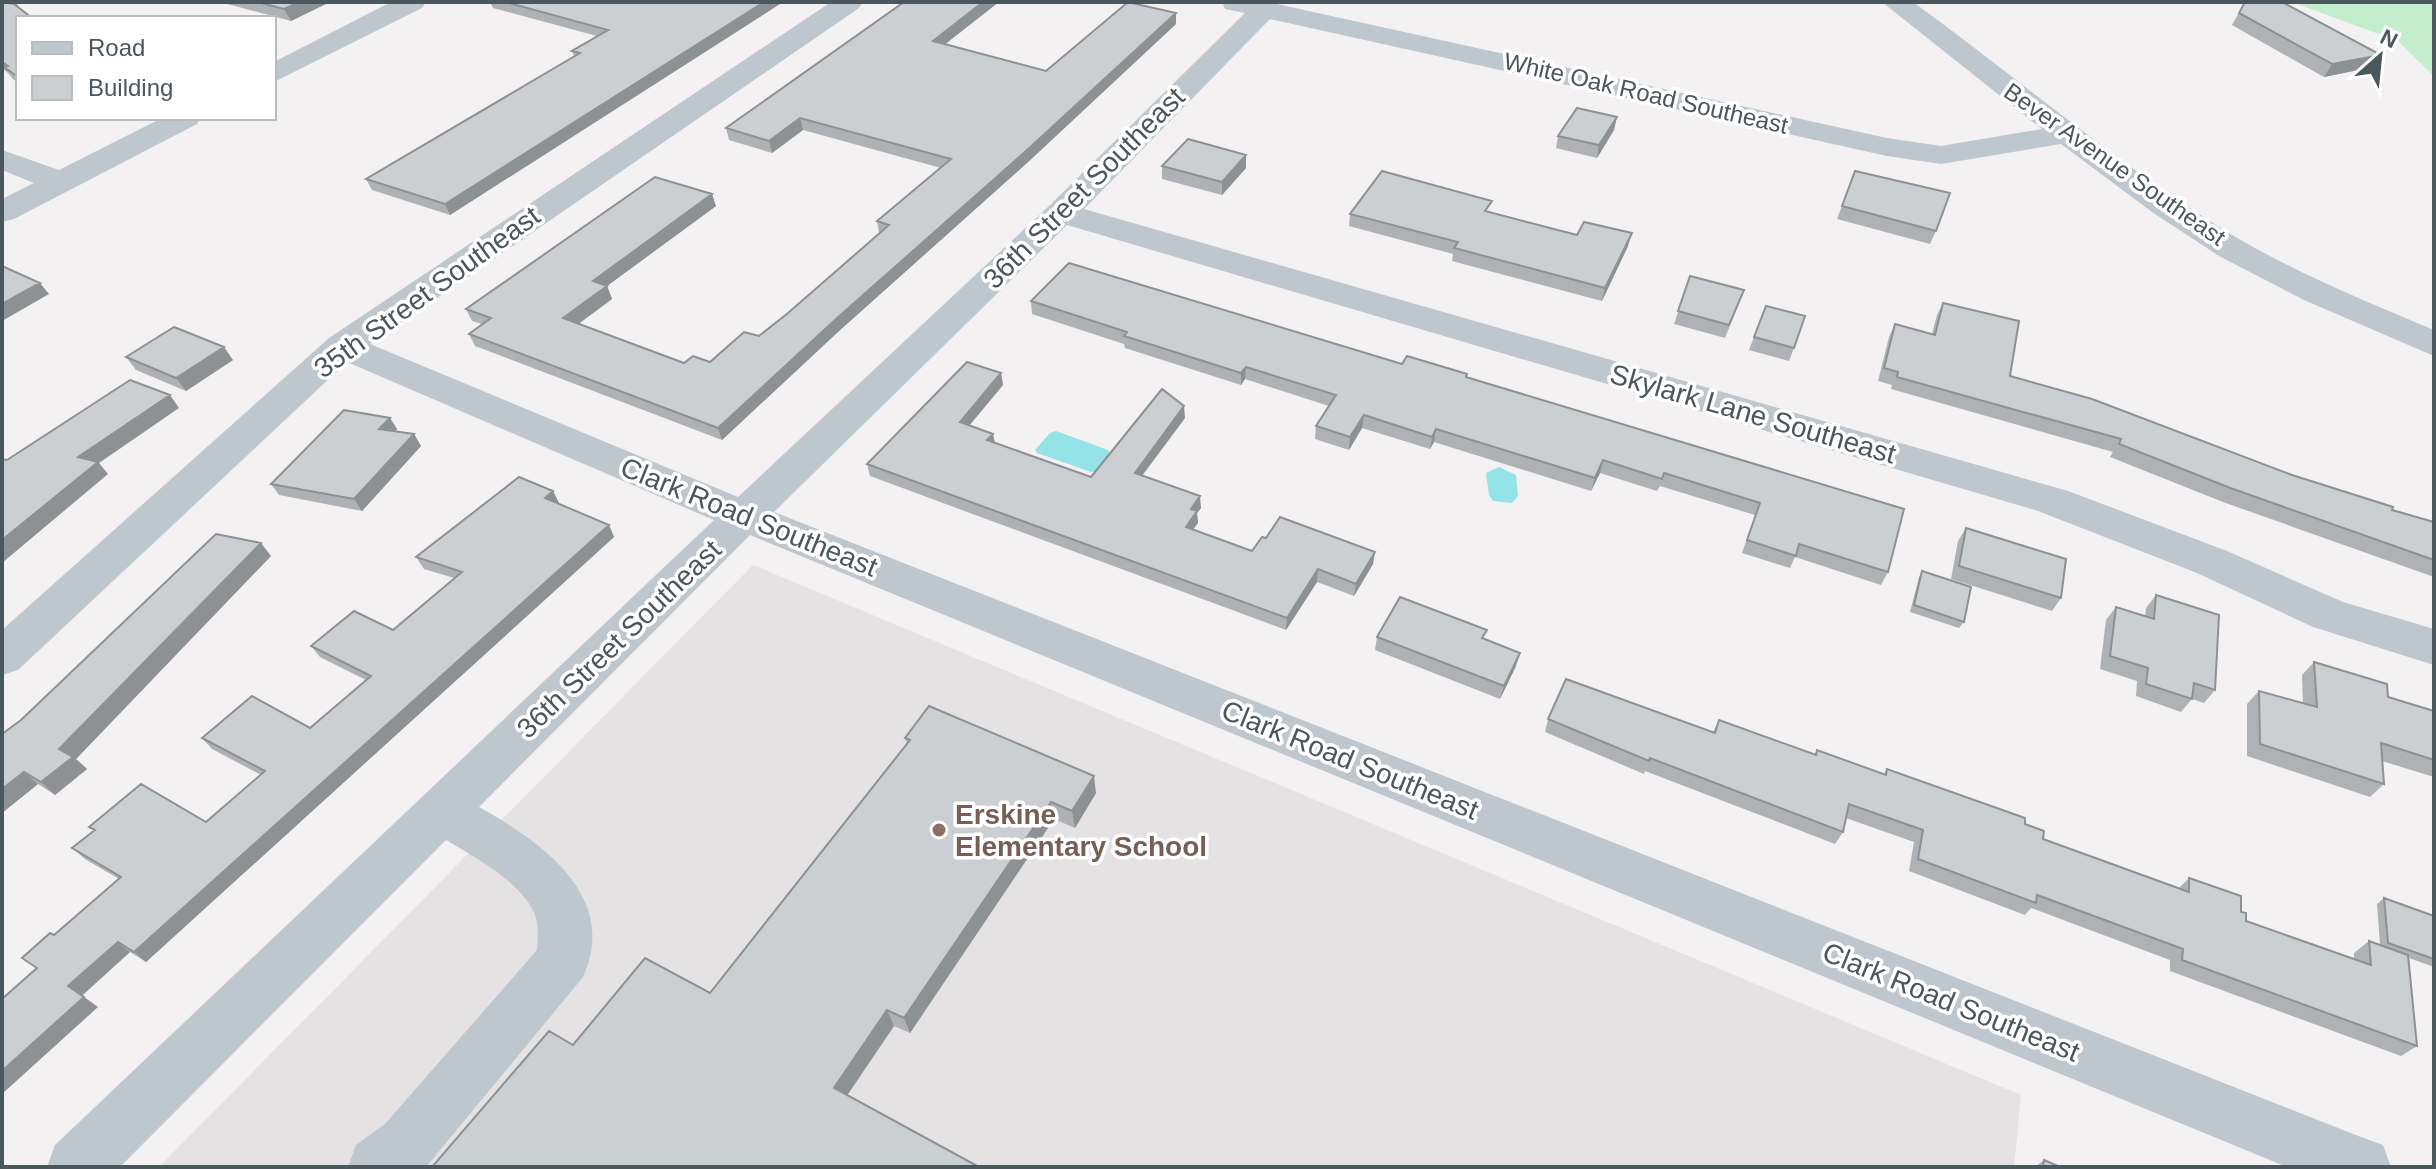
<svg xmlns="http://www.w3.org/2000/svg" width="2436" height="1169" viewBox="0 0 2436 1169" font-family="Arial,sans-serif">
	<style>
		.education { fill: #e4e2e3 }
		.green { fill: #c3edcd }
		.water { fill: #93e3e7 }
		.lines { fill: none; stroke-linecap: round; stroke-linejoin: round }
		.minor { fill: #bec7cd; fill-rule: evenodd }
		.wall { fill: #afb2b5 }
		.shaded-wall { fill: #8e9193 }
		.building { fill: #cbcfd2; stroke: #8e9193; stroke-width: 2 }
		.education-dot { fill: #8d6e63; stroke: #fff; stroke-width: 3 }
		.labels { text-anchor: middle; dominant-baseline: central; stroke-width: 7; stroke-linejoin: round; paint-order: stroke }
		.far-street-label { font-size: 24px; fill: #4a575d; stroke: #fff }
		.street-label { font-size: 28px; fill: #4a575d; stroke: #fff }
		.education-label { font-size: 28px; font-weight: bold; fill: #785e54; stroke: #fff; text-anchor: start }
	</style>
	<rect width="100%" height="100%" fill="#f3f1f2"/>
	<path class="education" d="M753 565 2021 1095 2014 1167H159Z"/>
	<path class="green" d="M2292 2H2434V76L2398 41Z"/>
	<path class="water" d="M1056 431 1108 450 1110 454 1096 471 1091 472 1037 453 1035 450 1050 433Z
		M1499 467 1516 475 1518 496 1512 503 1493 501 1489 495 1486 473Z"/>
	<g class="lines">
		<path class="minor" d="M391 2H426L422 8 274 82V62Z
			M831 2H863L859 8 370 344 738 497 1049 206 1245 13 1225 9 1222 2H1268L1887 138 1941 146 2042 129 1882 2H1913C2015 76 2110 158 2216 225 2284 268 2360 299 2434 330V356L2304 300 2219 256 2152 212 2061 144 1941 164 1887 156 1270 19 1084 209 2068 491 2227 551 2343 602 2434 629V665L2313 627 2197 573 2038 511 1067 225 774 512 2361 1137 2383 1145 2391 1167H2287L750 535 479 807C540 841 620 896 583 977L427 1166 348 1167 356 1145 385 1124 537 950C538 937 539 924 534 912 518 880 476 858 446 840L120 1167H47L55 1145 714 520 347 362 18 670 2 675V630L329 338Z
			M162 118H201L197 124 14 219 2 222V199L34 183 2 170V150L59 170Z"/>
	</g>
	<path class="wall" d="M2 2H19L17 6 18 83 13 79 8 73 2 68Z
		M220 2H330L291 21Z
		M490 2H783L450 215 372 190 366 179 574 56 572 51 597 36 493 8Z
		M2245 2 2373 67 2324 77 2232 25Z
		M1176 13V24L1027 163 839 331 722 440 475 346 469 334 482 324 472 321 466 309 716 206 607 286 612 299 578 324 684 363 710 362 759 336 788 313 879 233 877 221 941 168 803 130 772 153 729 140 726 128 945 44 1046 71Z
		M1614 130 1597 158 1556 148 1558 136Z
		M1162 166 1246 168 1222 195 1162 179Z
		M1855 171 1936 231 1930 244 1837 219Z
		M1490 212 1577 235 1628 246 1602 301 1452 261 1453 254 1349 226 1350 214Z
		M1690 276 1739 303 1725 338 1674 324Z
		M1031 301 1402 364 1467 377 1904 509 1888 572 1881 585 1795 557 1790 568 1742 553 1755 515 1660 486 1657 491 1600 473 1591 491 1434 442 1430 449 1362 428 1349 450 1315 439 1316 426 1329 406 1245 379 1241 385 1125 348 1124 344 1032 314Z
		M1943 303 2010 376 2392 510 2434 522V577L2223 502 2110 457 2113 452 1891 389 1892 385 1878 381 1889 337 1895 324 1932 334 1937 315Z
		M1766 306 1794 348 1789 361 1749 350Z
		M126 357 233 360 186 391 136 370Z
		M1001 373 1003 385 969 426 993 434 995 443 1091 477 1185 418 1142 476 1201 508 1197 513 1198 523 1193 529 1252 551 1373 564 1354 596 1317 582 1286 630 870 476 867 464Z
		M390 418 397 429 395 431 414 434 421 446 362 511 279 495 271 484Z
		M553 491 559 503 558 504 609 525 614 537 146 962 130 952 82 996 98 1007 37 969 54 935 119 879 85 859 72 848 94 831 89 827 206 822 261 775 212 749 202 738 310 728 366 680 320 657 311 646 393 630 454 578 424 569 416 557Z
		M1966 528 2061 598 2052 611 1951 579 1958 541Z
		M271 556 76 759 87 769 55 795 38 784 2 813V734Z
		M1922 571 1964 622 1959 628 1910 612 1919 577Z
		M2156 595 2215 690 2204 703 2192 699 2181 712 2136 696 2137 681 2100 669 2106 620 2116 607 2145 617 2146 608Z
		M1377 637 1516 666 1500 699 1375 650Z
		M2314 662 2388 697 2434 711V777L2382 761 2384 784 2370 797 2247 756V704L2259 691 2303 704 2302 675Z
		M1548 719 1713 732 1719 720 1815 754 1817 750 1884 774 1887 769 2025 824 2043 839 2179 888 2189 878 2241 912 2246 921 2354 959V953L2369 941 2380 945 2377 904 2384 898 2434 916V967L2409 958 2417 1046 2401 1056 2170 971V960L2031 908 2025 915 1909 871 1914 842 1846 818 1843 832 1835 844 1645 771 1644 774 1545 732Z
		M905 738 1096 793 1075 828 1054 819 910 1033 894 1026 847 1095 573 1045 710 993 907 744Z
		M2044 1160 2060 1167H2035Z"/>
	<path class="shaded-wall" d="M300 2H330L291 21 284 9Z
		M764 2H783L450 215 445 204Z
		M983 2H999L934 53 933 41Z
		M1176 13V24L1027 163 839 331 722 440 718 428 836 319Z
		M2381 55 2373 67 2324 77 2332 64Z
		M1617 117 1614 130 1597 158 1599 145Z
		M800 118 803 130 772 153 769 141Z
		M1246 155V168L1222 195V182Z
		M712 194 716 206 607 286 612 299 569 331 563 318 593 281Z
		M1632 233 1628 246 1602 301 1605 288Z
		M40 283 49 294 2 321V304Z
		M224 347 233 360 186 391 176 378Z
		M1246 367 1245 379 1241 385V373Z
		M1001 373 1003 385 962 434 960 422Z
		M170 395 179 408 99 463 108 474 2 563V540L78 457Z
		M1184 406 1185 418 1135 485V473Z
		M1364 415 1362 428 1349 450 1350 437Z
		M390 418 397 429 387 440 379 429Z
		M1436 429 1434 442 1430 449 1432 437Z
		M414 434 421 446 362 511 354 499Z
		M993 434 995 446 987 440Z
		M1603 460 1600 473 1591 491 1595 478Z
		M553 491 559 503 551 510 545 498Z
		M1200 496 1201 508 1197 513 1198 523 1186 539V527L1191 509Z
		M609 525 614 537 146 962 134 952Z
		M261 543 271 556 76 759 87 769 55 795 41 782 59 749Z
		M1375 552 1373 564 1354 596 1356 584Z
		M1318 569 1317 582 1286 630 1287 618Z
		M1520 653 1516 666 1500 699 1504 686Z
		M24 772 38 784 2 813V789Z
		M1094 776 1096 793 1075 828 1072 811Z
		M1051 802 1054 819 910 1033 904 1018Z
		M118 942 130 952 81 996 68 986Z
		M84 997 98 1007 2 1094V1071Z
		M887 1010 894 1026 842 1103 834 1088Z"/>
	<path class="building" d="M2 2 14 4 32 18H18V77L4 67 8 66 2 62Z
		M257 2H300L284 9Z
		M505 2H764L445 204 366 179 580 53 572 51 608 30Z
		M904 2H983L933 41 1046 71 1128 2 1176 13 1026 151 836 319 718 428 469 334 491 318 466 309 655 177 712 194 593 281 607 286 563 318 684 363 693 356 710 362 744 332 759 336 788 313 889 225 877 221 951 159 800 118 769 141 726 128Z
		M2245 2H2282L2381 55 2332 64 2239 13Z
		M1577 108 1617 117 1599 145 1558 136Z
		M1188 139 1246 155 1222 182 1162 166Z
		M1382 171 1492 201 1485 211 1577 235 1584 222 1632 233 1605 288 1454 248 1458 242 1350 214Z
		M1855 171 1950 193 1936 231 1842 206Z
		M1069 263 1402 364 1407 356 1467 374 1466 377 1904 509 1888 572 1799 544 1796 556 1747 540 1760 503 1664 473 1662 479 1603 460 1595 478 1436 429 1432 437 1364 415 1350 437 1316 426 1336 395 1246 367 1241 373 1124 336 1127 332 1031 301Z
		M2 266 40 283 2 304Z
		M1690 276 1744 290 1729 325 1678 311Z
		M1943 303 2019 321 2010 376 2092 399 2292 475 2393 507 2392 510 2434 522V560L2233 489 2119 444 2121 439 1897 377 1898 372 1884 368 1895 324 1935 335Z
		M1766 306 1805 316 1794 348 1754 337Z
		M174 327 224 347 176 378 126 357Z
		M967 362 1001 373 960 422 993 434 987 440 1091 477 1162 389 1184 406 1135 473 1200 496 1191 509 1197 511 1186 527 1252 551 1262 537 1266 538 1280 517 1375 552 1356 584 1318 569 1287 618 867 464Z
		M130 380 170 395 78 457 98 462 2 540V459L7 460Z
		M344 410 390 418 379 429 414 434 354 499 271 484Z
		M519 477 553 491 545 498 609 525 134 952 118 942 68 986 84 997 2 1071V999L37 968 22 958 50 933 54 935 121 877 72 848 95 830 89 827 141 784 206 822 265 771 202 738 252 696 310 728 371 676 311 646 354 611 393 630 462 572 416 557Z
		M1966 528 2066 559 2061 598 1959 566Z
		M216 534 261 543 59 749 73 757 41 782 24 772 2 789V734L21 720Z
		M1922 571 1971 587 1964 622 1914 605Z
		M2156 595 2219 615 2215 690 2194 683 2192 699 2146 684 2148 668 2110 656 2116 607 2154 619Z
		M1400 597 1487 630 1482 638 1520 653 1504 686 1377 637Z
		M2314 662 2387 684 2388 697 2434 711V760L2381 743 2384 784 2260 744 2259 691 2317 707Z
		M1566 679 1715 733 1719 720 1816 755 1817 750 1886 775 1887 769 2025 818V824L2044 831 2043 839 2189 892V878L2241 896V912L2246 913V921L2371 965 2369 941 2408 955 2417 1046 2182 960 2183 949 2037 895 2036 903 1918 859 1923 830 1849 804 1843 832 1650 758 1649 761 1548 719Z
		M929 706 1094 776 1072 811 1051 802 904 1018 887 1010 834 1088 979 1167H432L549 1031 573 1045 645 958 710 993 910 740 905 738Z
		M2384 898 2434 916V959L2388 943Z
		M2044 1160 2060 1167H2043Z"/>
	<circle class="education-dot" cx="939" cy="830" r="8"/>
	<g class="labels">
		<g class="far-street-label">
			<text transform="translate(1646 93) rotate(13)">White Oak Road Southeast</text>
			<text transform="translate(2115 164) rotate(35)">Bever Avenue Southeast</text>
		</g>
		<g class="street-label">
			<text transform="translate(1084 188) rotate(-45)">36th Street Southeast</text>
			<text transform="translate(427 292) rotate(-36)">35th Street Southeast</text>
			<text transform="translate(1753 414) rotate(16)">Skylark Lane Southeast</text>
			<text transform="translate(749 517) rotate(22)">Clark Road Southeast</text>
			<text transform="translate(619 639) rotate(-44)">36th Street Southeast</text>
			<text transform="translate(1350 760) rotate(22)">Clark Road Southeast</text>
			<text transform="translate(1951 1002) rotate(22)">Clark Road Southeast</text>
		</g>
		<g class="education-label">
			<text x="955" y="814">Erskine<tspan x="955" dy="32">Elementary School</tspan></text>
		</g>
	</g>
	<rect width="2436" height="1169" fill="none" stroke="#4a575d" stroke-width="8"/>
	<rect x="16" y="16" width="260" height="104" fill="#ffffff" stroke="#b7bcbe" stroke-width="2"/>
	<rect x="32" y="42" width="40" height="12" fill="#bec7cd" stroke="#b7bcbe" stroke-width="2"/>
	<text x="88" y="56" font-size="24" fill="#4a575d">Road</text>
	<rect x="32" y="76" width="40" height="24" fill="#cbcfd2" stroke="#b7bcbe" stroke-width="2"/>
	<text x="88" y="96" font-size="24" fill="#4a575d">Building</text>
	<g transform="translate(2380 56) rotate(27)" stroke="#ffffff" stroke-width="6" paint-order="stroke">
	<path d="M0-6L14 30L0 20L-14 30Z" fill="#4a575d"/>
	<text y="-12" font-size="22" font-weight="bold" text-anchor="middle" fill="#4a575d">N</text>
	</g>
</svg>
